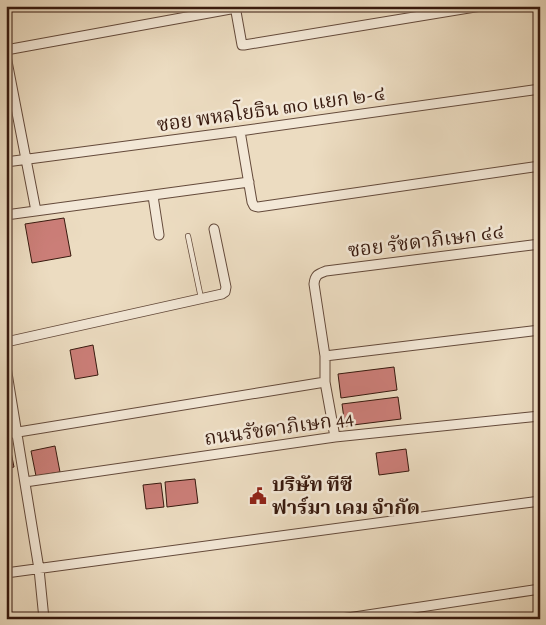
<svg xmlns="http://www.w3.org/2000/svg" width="546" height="625" viewBox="0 0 546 625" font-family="Alegreya,'Noto Serif Thai',serif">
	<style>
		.building { fill: #cb7e78; stroke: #37190e }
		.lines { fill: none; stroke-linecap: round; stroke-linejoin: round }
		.lane-casing { stroke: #644a3b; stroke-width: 6 }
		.street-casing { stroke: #644a3b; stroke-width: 11 }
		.lane { stroke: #f3e8d7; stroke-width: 4.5 }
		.street { stroke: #f3e8d7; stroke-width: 9 }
		.labels { text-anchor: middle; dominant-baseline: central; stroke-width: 5; stroke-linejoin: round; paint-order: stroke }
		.street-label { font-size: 20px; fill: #37190e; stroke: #f3e8d7 }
		.poi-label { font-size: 20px; font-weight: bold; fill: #37190e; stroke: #f3e8d7; text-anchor: start }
	</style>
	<rect width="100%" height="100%" fill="#ecdcc1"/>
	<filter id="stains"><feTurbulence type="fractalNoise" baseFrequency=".004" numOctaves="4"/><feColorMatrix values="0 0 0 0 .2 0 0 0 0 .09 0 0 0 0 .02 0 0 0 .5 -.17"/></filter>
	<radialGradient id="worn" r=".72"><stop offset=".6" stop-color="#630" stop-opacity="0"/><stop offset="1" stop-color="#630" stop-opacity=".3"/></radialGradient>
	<path class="building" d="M64 218 71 256 32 263 25 224Z
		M93 345 98 375 75 379 70 350Z
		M394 367 397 390 341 398 338 374Z
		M398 397 401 419 345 426 342 404Z
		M55 446 60 472 36 476 31 451Z
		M10 447 14 467 6 469V448Z
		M406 449 409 471 379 475 376 453Z
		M195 479 198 503 167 507 165 482Z
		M161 483 164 507 146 509 143 485Z"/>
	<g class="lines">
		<g class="lane-casing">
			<path id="lane" d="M188 236 201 298"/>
		</g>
		<g class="street-casing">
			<path id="street" d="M235 6 242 45H244L481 6
				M6 50 236 8
				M6 56 36 211
				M240 131 252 202 254 206 258 207 540 166
				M6 162 240 131 540 89
				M153 196 159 235
				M6 215 249 182
				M6 342 222 294 225 292 226 287 214 229
				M325 356 540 330
				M6 367 39 569 44 619
				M6 434 325 382
				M335 437 325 382V356L314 284C315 275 318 274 326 271L540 244
				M25 482 335 437 540 416
				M6 573 540 501
				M341 619 540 589"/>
		</g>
		<use href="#lane" class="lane"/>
		<use href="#street" class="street"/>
	</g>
	<defs>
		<g id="civic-bare" transform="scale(1.35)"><path d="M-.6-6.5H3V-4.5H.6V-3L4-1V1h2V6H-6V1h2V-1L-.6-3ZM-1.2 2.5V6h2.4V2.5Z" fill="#8f2418" stroke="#f3e8d7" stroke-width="2.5" paint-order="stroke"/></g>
	</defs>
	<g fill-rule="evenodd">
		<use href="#civic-bare" x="258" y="496"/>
	</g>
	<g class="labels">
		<g class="street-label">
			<text transform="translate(271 109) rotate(-8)">ซอย พหลโยธิน ๓๐ แยก ๒-๔</text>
			<text transform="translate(426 241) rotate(-7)">ซอย รัชดาภิเษก ๔๔</text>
			<text transform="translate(279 428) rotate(-8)">ถนนรัชดาภิเษก 44</text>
		</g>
		<g class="poi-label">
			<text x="272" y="484">บริษัท ทีซี<tspan x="272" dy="23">ฟาร์มา เคม จำกัด</tspan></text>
		</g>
	</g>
	<rect width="546" height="625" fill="none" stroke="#ecdcc1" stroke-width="25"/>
	<rect x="8" y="8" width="531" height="610" fill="none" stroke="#37190e" stroke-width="2.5"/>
	<rect x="12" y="12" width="521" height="600" fill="none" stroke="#37190e"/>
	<rect width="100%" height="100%" filter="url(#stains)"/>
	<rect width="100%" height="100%" fill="url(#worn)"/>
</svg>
